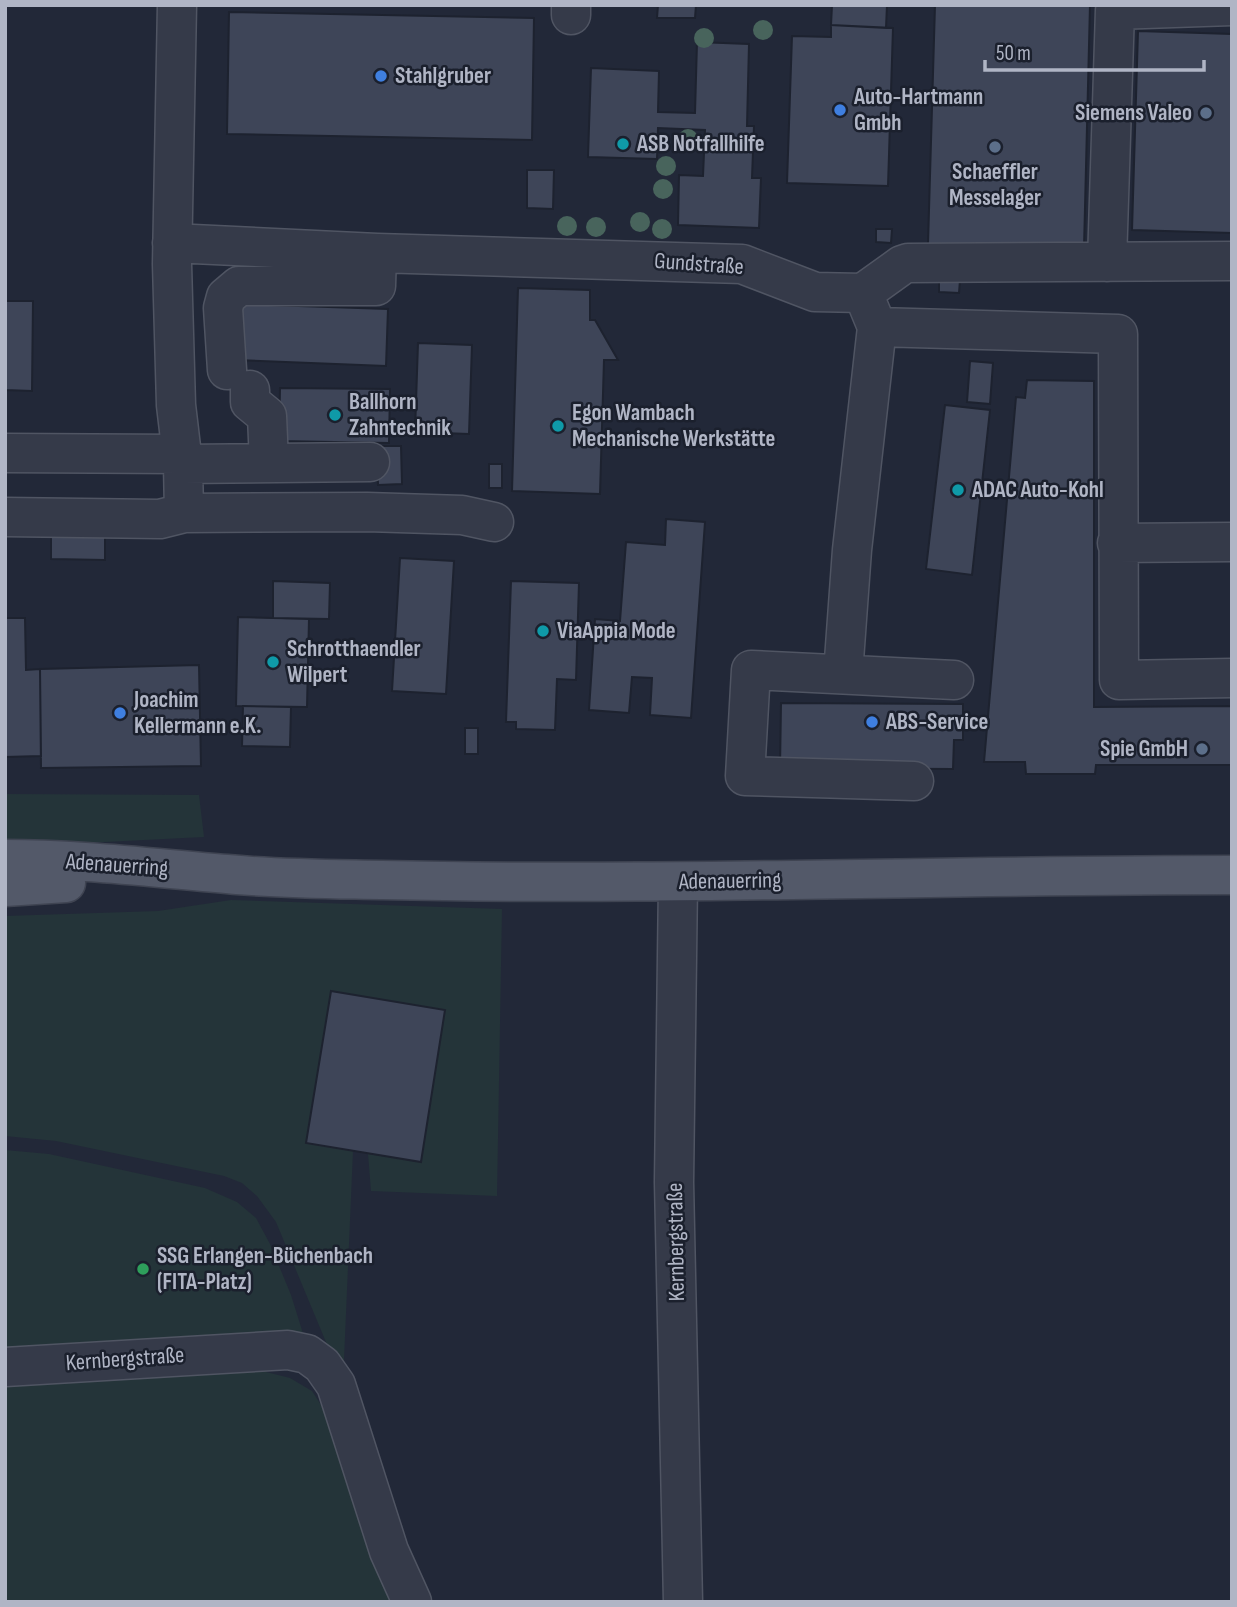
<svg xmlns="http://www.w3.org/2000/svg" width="1237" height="1607" viewBox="0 0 1237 1607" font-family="'Sofia Sans Condensed',sans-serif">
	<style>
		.green { fill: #243439 }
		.building { fill: #3e4558; stroke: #1d222f; stroke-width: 2 }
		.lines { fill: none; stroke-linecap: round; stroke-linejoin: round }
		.minor-casing { stroke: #505563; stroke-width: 41 }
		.major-casing { stroke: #3f4452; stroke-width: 41 }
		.minor { stroke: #353a49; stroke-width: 38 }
		.major { stroke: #535969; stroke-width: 38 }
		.tree { fill: #48645c }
		.shop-dot { fill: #3f7fe0; stroke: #1b202d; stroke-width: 2.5 }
		.service-dot { fill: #5c6f8a; stroke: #1b202d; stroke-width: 2.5 }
		.culture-dot { fill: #0f9aa8; stroke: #1b202d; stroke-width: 2.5 }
		.leisure-dot { fill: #2e9e5b; stroke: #1b202d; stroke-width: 2.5 }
		.labels { text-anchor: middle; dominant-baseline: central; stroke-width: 5; stroke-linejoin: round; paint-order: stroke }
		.poi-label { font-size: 23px; font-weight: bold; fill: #b0b5c5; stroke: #1b202d; text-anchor: start }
		.street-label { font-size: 23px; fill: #b0b5c5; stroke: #1b202d }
	</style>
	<rect width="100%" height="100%" fill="#222838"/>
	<path class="green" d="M5 794 199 795 204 837 5 847Z
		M231 900 502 909 497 1196 371 1191 368 1154 421 1162 445 1010 332 991 307 1143 353 1151 343 1383 276 1222 257 1196 242 1183 224 1176 56 1141 5 1136V916L158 911Z
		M5 1150 49 1154 205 1188 237 1202 256 1218 270 1244 291 1295 306 1343 5 1358Z
		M262 1371 290 1378 312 1391 330 1419 399 1602H5V1382Z"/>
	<path class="building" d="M658 5H696L695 18H657Z
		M832 5H887L886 28 831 25Z
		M935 5H1090L1084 248 928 244Z
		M229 12 534 18 532 140 227 134Z
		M831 25 893 28 888 186 787 183 792 36 831 37Z
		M1138 31 1232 34V233L1132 230Z
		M697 42 749 44 747 126H754L752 178H761L759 228 678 225 679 175 703 176 705 130 658 128 657 159 588 157 591 68 659 71 658 112 695 113Z
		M527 170H554L553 209 527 208Z
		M876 229H892L891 243 876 242Z
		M939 280H960L959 293 939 292Z
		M518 288 590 290V320H595L618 360H604L600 494 512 491Z
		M5 301H33L32 391 5 390Z
		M238 304 388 309 386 366 236 360Z
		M418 343 472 345 469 434 415 432Z
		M970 361 993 363 990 404 967 402Z
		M1027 380 1094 381V707L1232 706V765H1096L1095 774H1026L1025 762H984L1016 397 1025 398Z
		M280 388 390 389 389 443 279 441Z
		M945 405 990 410 972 575 926 569Z
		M377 446H401L402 484 378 485Z
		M489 464H502V488H489Z
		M666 519 705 522 691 718 650 715 652 678 632 677 629 713 589 710 595 619 620 621 626 542 665 545Z
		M51 532H105V560L51 559Z
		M400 558 454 561 446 694 392 691Z
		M273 581 330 583 329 619 273 618Z
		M511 581 579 583 576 680 557 679 555 730 516 729V722H506Z
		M238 617 309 619 307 707 236 706Z
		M5 618H25L26 670 40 669 41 756 5 757Z
		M199 665 201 766 41 768 40 669Z
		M781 703 963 704V740H954L953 769 780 768Z
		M243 706 291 707 290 747 242 746Z
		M465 728H478V754H465Z
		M331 991 445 1010 421 1162 306 1143Z"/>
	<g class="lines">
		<g class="minor-casing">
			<path id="minor" d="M177 5 172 264 176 405 183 464 184 513 367 512 462 515 494 522
				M571 15V5
				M172 243 377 253 742 264 815 292 863 293 877 327 852 550 843 674
				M1107 262 1115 10 1232 6
				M863 293 902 265 908 263 1232 261
				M877 327 1118 334 1119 680 1232 678
				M227 370 223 308 226 297 239 286H376L377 253
				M250 390V402L267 416 269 463
				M5 453 181 454
				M183 464 370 462
				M5 517 160 519 184 513
				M1117 543 1232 542
				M914 781 745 776 751 670 954 680
				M678 882 674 1182 683 1602
				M5 1367 288 1350 307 1354 322 1365 336 1385 389 1551 412 1602"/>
		</g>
		<g class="major-casing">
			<path id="major" d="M5 859C80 859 153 868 227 874 278 879 330 879 381 880 664 886 948 875 1232 875
				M5 887 66 883"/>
		</g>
		<use href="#minor" class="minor"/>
		<use href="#major" class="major"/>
	</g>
	<g class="tree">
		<circle cx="763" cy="30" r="10"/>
		<circle cx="704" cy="38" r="10"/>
		<circle cx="688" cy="139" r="10"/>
		<circle cx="666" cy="166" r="10"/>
		<circle cx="663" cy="189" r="10"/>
		<circle cx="640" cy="222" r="10"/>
		<circle cx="567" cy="226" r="10"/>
		<circle cx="596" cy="227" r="10"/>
		<circle cx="662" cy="229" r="10"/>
	</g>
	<g class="shop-dot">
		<circle cx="381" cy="76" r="7"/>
		<circle cx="840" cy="110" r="7"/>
		<circle cx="120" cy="713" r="7"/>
		<circle cx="872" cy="722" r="7"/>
	</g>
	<g class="service-dot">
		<circle cx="1206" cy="113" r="7"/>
		<circle cx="995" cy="147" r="7"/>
		<circle cx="1202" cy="749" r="7"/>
	</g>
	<g class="culture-dot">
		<circle cx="623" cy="144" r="7"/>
		<circle cx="335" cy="415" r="7"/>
		<circle cx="558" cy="426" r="7"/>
		<circle cx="958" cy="490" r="7"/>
		<circle cx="543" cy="631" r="7"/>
		<circle cx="273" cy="662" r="7"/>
	</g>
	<circle class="leisure-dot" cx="143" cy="1269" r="7"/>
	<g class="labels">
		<g class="poi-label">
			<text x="395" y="76">Stahlgruber</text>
			<text x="854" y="97">Auto-Hartmann<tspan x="854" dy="26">Gmbh</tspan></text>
			<text x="1192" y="113" text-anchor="end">Siemens Valeo</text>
			<text x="637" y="144">ASB Notfallhilfe</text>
			<text x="995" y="172" text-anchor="middle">Schaeffler<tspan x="995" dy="26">Messelager</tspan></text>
			<text x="349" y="402">Ballhorn<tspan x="349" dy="26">Zahntechnik</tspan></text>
			<text x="572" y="413">Egon Wambach<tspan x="572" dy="26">Mechanische Werkstätte</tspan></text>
			<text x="972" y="490">ADAC Auto-Kohl</text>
			<text x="557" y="631">ViaAppia Mode</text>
			<text x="287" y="649">Schrotthaendler<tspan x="287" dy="26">Wilpert</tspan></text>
			<text x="134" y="700">Joachim<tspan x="134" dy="26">Kellermann e.K.</tspan></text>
			<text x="886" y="722">ABS-Service</text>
			<text x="1188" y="749" text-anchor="end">Spie GmbH</text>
			<text x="157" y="1256">SSG Erlangen-Büchenbach<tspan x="157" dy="26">(FITA-Platz)</tspan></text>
		</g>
		<g class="street-label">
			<text transform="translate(699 264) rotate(4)">Gundstraße</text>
			<text transform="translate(117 865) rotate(4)">Adenauerring</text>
			<text transform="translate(730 881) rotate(-1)">Adenauerring</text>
			<text transform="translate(676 1242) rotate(-91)">Kernbergstraße</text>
			<text transform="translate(125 1359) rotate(-4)">Kernbergstraße</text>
		</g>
	</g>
	<rect width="1237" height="1607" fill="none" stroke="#b0b5c5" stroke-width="14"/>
	<path d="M985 60v10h219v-10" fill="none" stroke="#b0b5c5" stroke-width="3.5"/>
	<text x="996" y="60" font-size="21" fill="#b0b5c5" stroke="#1b202d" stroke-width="5" paint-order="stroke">50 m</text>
</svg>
